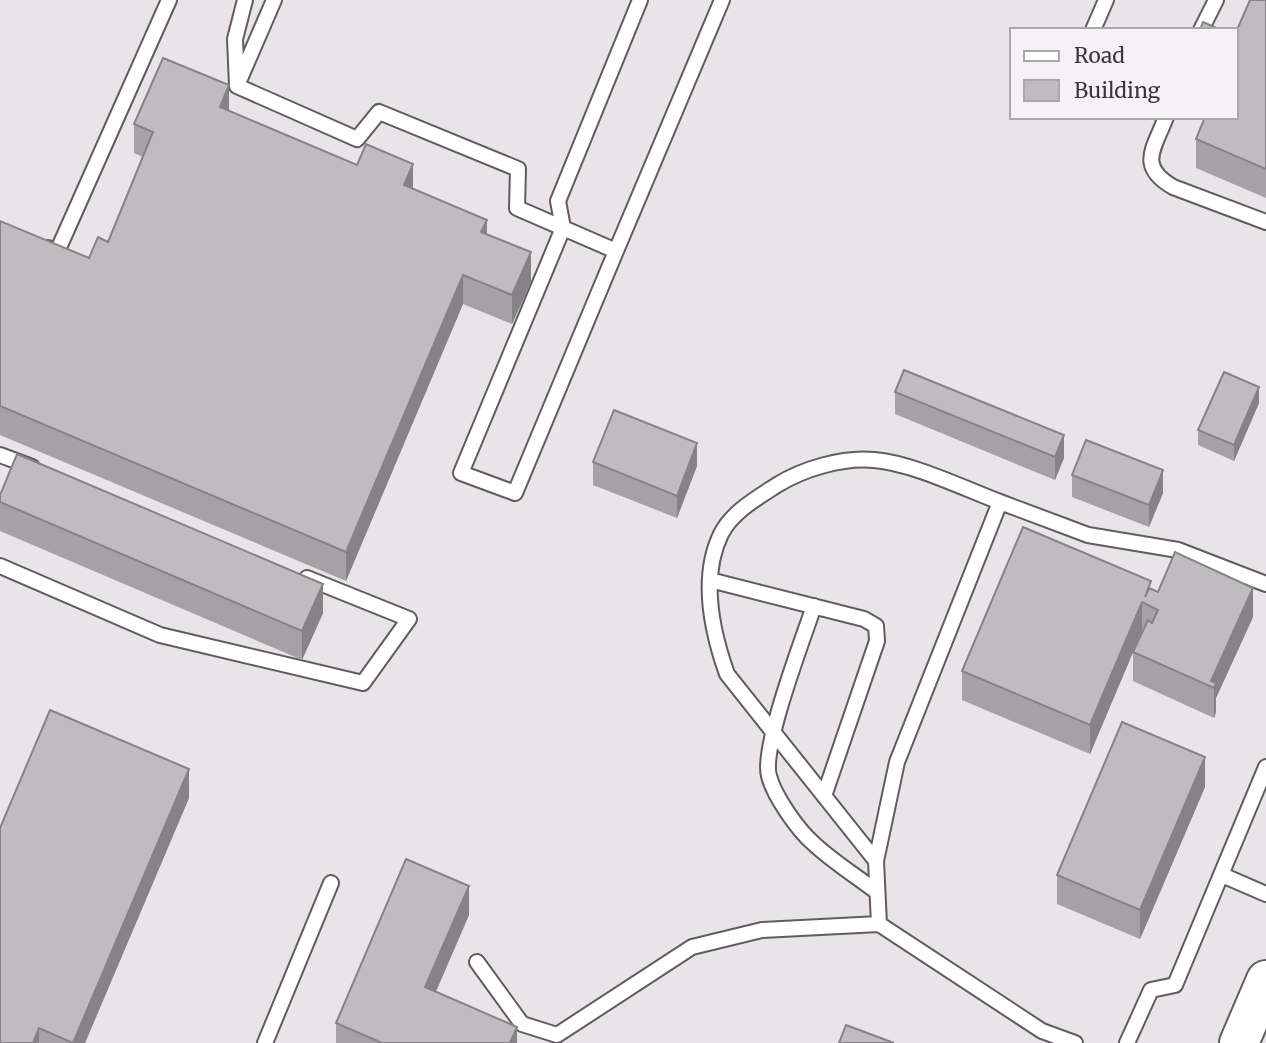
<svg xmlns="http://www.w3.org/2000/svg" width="1266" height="1043" viewBox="0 0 1266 1043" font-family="Merriweather,serif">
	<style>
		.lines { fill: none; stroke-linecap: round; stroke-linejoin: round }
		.lane-casing { stroke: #605c60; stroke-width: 18 }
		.secondary-casing { stroke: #605c60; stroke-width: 42 }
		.lane { stroke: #fff; stroke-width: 14 }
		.secondary { stroke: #fff; stroke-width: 38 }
		.wall { fill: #a5a1a4 }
		.shaded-wall { fill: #868386 }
		.building { fill: #c0bbbf; stroke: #868386; stroke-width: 2 }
	</style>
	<rect width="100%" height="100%" fill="#e9e4e8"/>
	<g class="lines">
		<g class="lane-casing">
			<path id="lane" d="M245 0 235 39 237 86 357 139 379 112 518 169 517 208 616 251 722 0
				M1093 30 1106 0
				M1201 30 1216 0
				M239 81 274 0
				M1166 117C1154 149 1137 166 1173 187L1266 222
				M48 248 57 252 169 0
				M616 251 515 493 461 473 563 228 558 201 640 0
				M0 455 32 467
				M1000 502 1088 535 1178 550 1266 584
				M0 566 160 635 363 683 409 619 307 578
				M710 580 864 619 876 626 877 641 824 796
				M814 606C803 639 761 748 769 776 774 796 798 830 813 843 832 861 856 876 877 892
				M876 861 727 674C712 632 700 577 721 534 732 512 757 498 777 485 803 469 842 457 874 460 912 463 963 488 1000 502L897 762 876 861 879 924
				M1222 875 1266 894
				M477 962 522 1024 557 1035 692 947 762 930 879 924 1042 1031 1075 1043
				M265 1043 331 883
				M1127 1043 1151 990 1175 985 1266 767"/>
		</g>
		<g class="secondary-casing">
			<path id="secondary" d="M1239 1043 1266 980"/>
		</g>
		<use href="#lane" class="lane"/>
		<use href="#secondary" class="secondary"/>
	</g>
	<path class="wall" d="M1266 0V198L1196 168V139Z
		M229 111 413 189 487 234 531 282 512 324 463 304 346 581 0 435V221L89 258 108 242 143 157 134 153V124Z
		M895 392 1064 458 1055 480 895 414Z
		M1259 403 1234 461 1198 445V430Z
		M593 462 697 466 677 518 593 485Z
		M1072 475 1163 493 1149 527 1072 497Z
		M0 495 323 613 302 660 0 531Z
		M1151 588 1158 592 1253 617 1216 698V712L1214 718 1133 681V652L1142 632V631L1090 754 962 700V671Z
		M1205 787 1140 939 1057 904V875Z
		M189 798 85 1043H0Z
		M469 915 436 992 517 1043H336V1023Z"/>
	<path class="shaded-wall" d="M229 85V114L220 107Z
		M413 164V193L404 185Z
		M487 220V249L481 232Z
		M531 252V282L512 324V295Z
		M463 275V304L346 581V552Z
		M1259 387V403L1234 461V445Z
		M1064 435V458L1055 480V457Z
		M697 443V466L677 518V496Z
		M1163 470V493L1149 527V505Z
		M323 584V613L302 660V631Z
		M1253 588V617L1216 698V712L1214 718V688L1211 681Z
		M1142 602V631L1090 754V725Z
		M1205 757V787L1140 939V910Z
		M189 769V798L85 1043H73Z
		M469 886V915L425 1016V987Z
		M517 1027V1043H510Z
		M39 1028V1043H33Z"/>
	<path class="building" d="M1250 0H1266V169L1196 139 1205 117H1236V32Z
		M1203 22 1221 30H1200Z
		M163 58 229 85 220 107 357 165 366 144 413 164 404 185 487 220 481 232 531 252 512 295 463 275 346 552 0 406V221L89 258 98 237 108 242 153 132 134 124Z
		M904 370 1064 435 1055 457 895 392Z
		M1224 372 1259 387 1234 445 1198 430Z
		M614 410 697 443 677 496 593 462Z
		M1086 440 1163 470 1149 505 1072 475Z
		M17 454 323 584 302 631 0 502V495Z
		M1023 527 1151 581 1145 597 1149 588 1158 592 1175 552 1253 588 1211 681 1216 683 1214 688 1133 652 1148 620 1152 623 1158 610 1142 602 1090 725 962 671Z
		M50 710 189 769 73 1043 39 1028 33 1043H0V828Z
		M1122 722 1205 757 1140 910 1057 875Z
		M406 859 469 886 425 987 517 1027 510 1043H382L336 1023Z
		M846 1025 894 1043H839Z"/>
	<rect x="1010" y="28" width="228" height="91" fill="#f6f1f5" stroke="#aaa7aa" stroke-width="2"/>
	<rect x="1024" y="51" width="35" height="10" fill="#ffffff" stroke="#aaa7aa" stroke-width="2"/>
	<text x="1074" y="63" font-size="21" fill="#393739">Road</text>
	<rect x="1024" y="80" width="35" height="21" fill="#c0bbbf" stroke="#aaa7aa" stroke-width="2"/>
	<text x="1074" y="98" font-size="21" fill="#393739">Building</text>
</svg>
